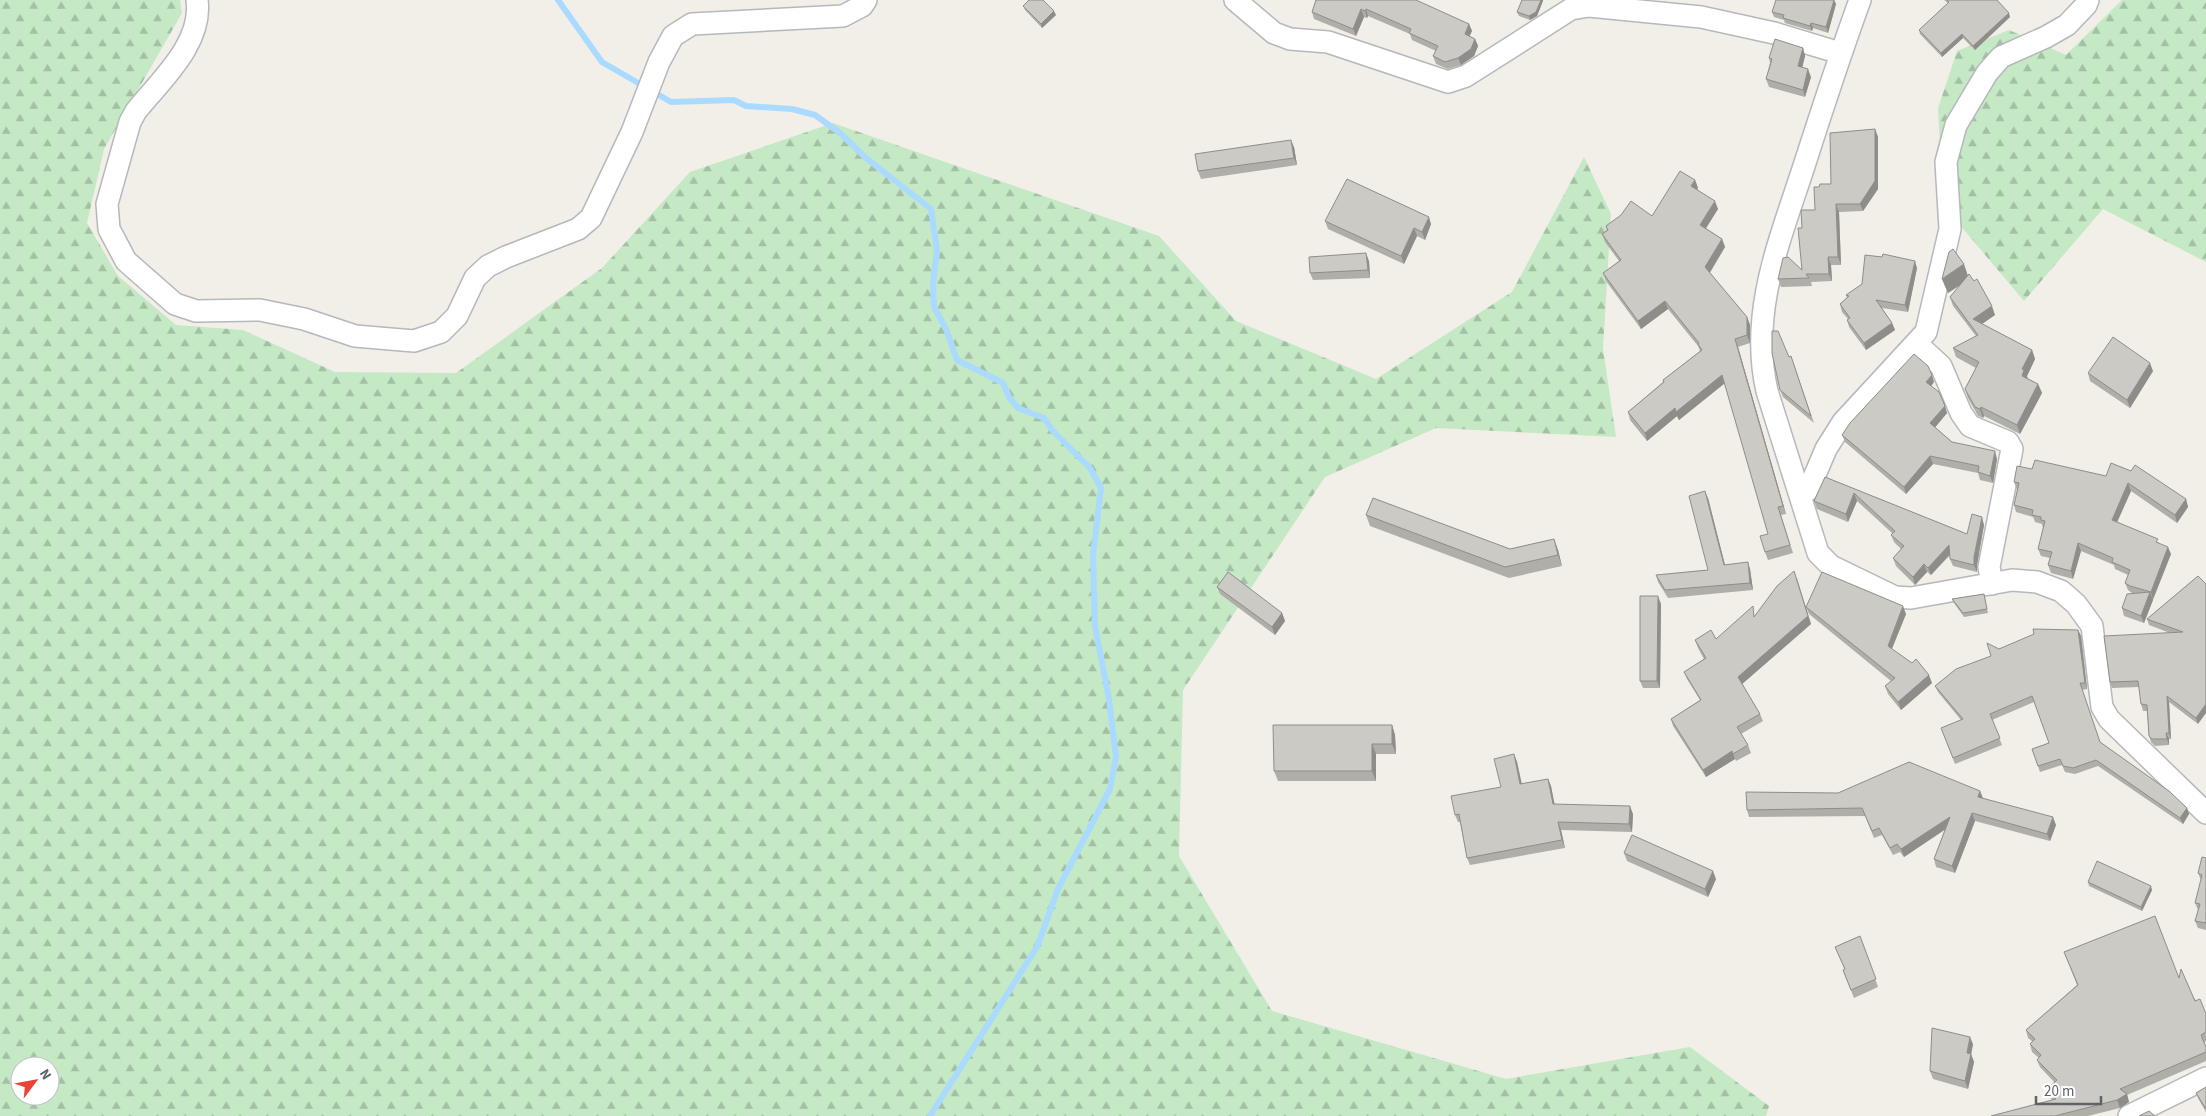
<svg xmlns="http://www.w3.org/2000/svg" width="2206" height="1116" viewBox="0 0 2206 1116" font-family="'Source Sans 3',sans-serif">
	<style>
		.forest { fill: url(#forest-firs); fill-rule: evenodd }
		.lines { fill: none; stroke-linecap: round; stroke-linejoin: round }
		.stream { stroke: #aadaff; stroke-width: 6 }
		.minor-casing { stroke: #b5b8bc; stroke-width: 24 }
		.minor { stroke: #fff; stroke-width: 21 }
		.wall { fill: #afaea9 }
		.shaded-wall { fill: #8f8d8a }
		.building { fill: #cccac5; stroke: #8f8d8a }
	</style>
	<defs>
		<pattern id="forest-firs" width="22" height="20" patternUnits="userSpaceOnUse" patternTransform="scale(1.25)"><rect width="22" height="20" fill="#c5e8c5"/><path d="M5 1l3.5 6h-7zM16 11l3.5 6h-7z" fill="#a3c0a4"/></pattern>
	</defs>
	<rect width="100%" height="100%" fill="#f1efe8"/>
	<path class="forest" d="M0 0H180L182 13 104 149 87 223 118 276 176 325 243 330 335 372 456 373 602 268 690 172 833 123 1159 236 1236 321 1376 379 1512 292 1584 157 1611 214 1603 349 1616 437 1436 428 1325 477 1183 690 1179 856 1272 1011 1506 1079 1690 1047 1769 1106 1766 1116H0ZM20 1066H50V1096H20Z
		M2122 0H2206V262L2103 209 2024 301 1943 205 1938 108 1957 51 2009 30 2066 55Z"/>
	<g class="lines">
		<path class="stream" d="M558 0 602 62 671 102 734 100 746 106 792 109 815 115 840 133 866 158 931 209 937 251 933 284 934 307 946 329 957 360 1003 383 1009 397 1018 408 1044 418 1053 431 1090 468 1101 488 1093 555 1095 626 1109 699 1116 757 1110 789 1058 889 1037 947 930 1116"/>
		<g class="minor-casing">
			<path id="minor" d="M197 0C203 43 161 80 136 111L130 122 107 204 109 229 126 261 175 304 196 311 260 310 304 319 355 336 414 341 441 332 457 316 475 278 488 266 506 257 578 229 591 218 632 132 659 62 673 36 692 24 843 16 862 6 866 0
				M1235 0 1274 33 1290 39 1328 42 1448 82 1466 76 1571 9 1589 6 1701 17 1774 33 1840 53
				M1860 0C1840 55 1822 110 1804 166 1780 240 1749 312 1767 391L1818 553 1831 566 1895 597 1911 598 2012 580 2037 582 2061 591 2076 604 2092 626 2102 707 2109 719 2206 813
				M1916 343 1941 366 1961 413 1970 426 2008 442 2012 449 1989 567 1992 584
				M1800 496 1809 489 1826 449 1843 422 1926 332 1950 229 1946 162 1956 125 1987 73 2001 57 2046 37 2067 25 2086 5 2088 0
				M2129 1116 2206 1078"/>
		</g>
		<use href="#minor" class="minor"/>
	</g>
	<path class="wall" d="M1316 0 1469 24 1472 31 1469 37 1475 39 1478 46 1474 56 1461 65 1448 69 1436 64 1433 56 1436 51 1412 40 1410 34 1368 16 1367 18 1364 17 1356 36 1314 19 1312 12Z
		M1522 0H1543L1537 16 1530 20 1519 16 1517 12Z
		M1776 0H1834L1836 4 1828 33 1813 28 1812 31 1785 23 1784 20 1774 17 1772 12Z
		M1944 0H1997L2010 17 1975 50 1963 38 1942 57 1920 34 1919 30 1948 3Z
		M1023 6 1056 15 1042 28 1025 10Z
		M1803 48 1805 56 1802 67 1811 77 1805 97 1769 87 1766 79 1770 63 1769 58Z
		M1875 129 1878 137V189L1863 211 1839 212 1841 265H1831L1832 281 1811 282 1812 286 1781 287 1778 279 1802 270V228L1815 210 1819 187 1831 184Z
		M1294 147 1297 165 1201 179 1198 171Z
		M1695 180 1698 188 1697 189 1718 209 1706 228 1722 239 1725 247 1710 273 1747 317 1750 325V343L1738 347 1786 514 1781 515 1793 553 1768 560 1765 552 1768 534 1725 383 1679 420 1677 416 1647 441 1630 420 1628 412 1663 382V380L1700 351 1698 346 1668 309 1641 329 1606 281 1603 273 1619 261 1605 242 1602 234 1607 230 1606 226 1652 216Z
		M1325 221 1431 224 1425 240 1417 236 1404 264 1328 229Z
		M1369 261 1370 278 1313 280 1310 273Z
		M1917 268 1908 312 1882 308 1892 323 1895 330 1866 350 1849 327 1847 320 1848 319 1842 312 1840 304 1847 298 1846 295Z
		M1968 275 1995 315 1982 324 2032 350 2035 359 2027 376V378L2038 384 2042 393 2020 434 1984 416 1983 418 1978 416 1968 398 1965 389 1976 368 1956 357 1953 348 1976 336 1953 306 1950 297 1960 285 1948 293 1942 279Z
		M1791 356 1814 423 1783 397 1780 390Z
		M2153 371 2130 408 2090 381 2088 373Z
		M1934 382 1931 386 1947 413 1935 427 1952 442 1997 459 1993 483 1980 480 1978 473 1933 464 1906 494 1845 442 1842 435Z
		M2032 469 2106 476 2186 499 2188 507 2177 523 2131 491 2117 522 2159 543 2171 554 2144 623 2124 616 2122 608 2132 593 2128 590 2125 583 2128 575 2115 569 2114 565 2081 551 2073 579 2051 573 2048 565 2050 558 2041 556 2038 549 2043 528 2042 524 2035 522 2033 517 2016 512 2014 505 2017 490 2014 482Z
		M1825 477 1967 534 1984 525 1977 565V572L1953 566 1950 559V555L1931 575 1927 572 1915 585 1896 566 1893 558 1901 549 1894 542 1891 535 1892 533 1857 501 1848 522 1817 509 1814 501Z
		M1708 498 1725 565 1750 569 1753 590 1668 598 1658 582 1656 575 1708 570Z
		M1366 515 1510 549 1554 539 1558 550 1562 566 1509 578 1370 526Z
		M2198 576V724L2169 702 2171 739H2169V745L2155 746 2151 742 2149 736 2147 711H2143L2141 704 2139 687 2112 688 2110 682 2170 633 2149 625 2147 619Z
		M1797 578 1811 624 1742 684 1760 714 1763 721 1741 734 1748 745 1751 753 1736 761 1735 759 1706 777 1673 726 1671 719 1700 700 1687 679 1684 672 1704 659 1698 648 1695 640 1716 639 1756 615Z
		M1217 587 1282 613 1285 621 1275 635 1220 594Z
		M1984 594 1988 613 1964 617 1954 603 1952 599Z
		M1661 604 1660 688H1643L1640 681Z
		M1806 607 1906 614 1892 649 1932 683 1901 710 1888 694 1885 686 1891 681 1809 614Z
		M2078 630 2081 636 2087 689 2082 690 2100 742 2187 808 2189 814 2183 824 2098 766 2075 774 2065 772 2062 765 2040 772 2032 749 2049 743 2034 702 1992 720 2002 745 1955 764 1941 728 1961 720 1938 692 1935 686 1991 656 1999 649Z
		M1392 725 1395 735 1396 754H1376V781H1278L1274 771Z
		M1514 754 1517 762 1522 784 1548 779 1551 786 1554 804 1633 814 1632 832 1561 830 1565 848 1470 865 1467 858 1460 822H1458L1455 815 1501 787Z
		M1980 791 1983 798 2056 825 2050 841 1975 821 1955 873 1936 867 1934 859 1945 829 1904 857 1900 852 1893 855 1882 835 1874 838 1865 816 1749 817 1747 810 1838 793Z
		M1624 853 1716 879 1708 897 1627 861Z
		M2206 858V930L2198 928 2195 921 2198 910 2195 903 2201 880 2198 873Z
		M2088 882 2152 890 2142 911 2089 886Z
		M1860 936 1878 987 1854 998 1846 978 1843 970H1845L1835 947Z
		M2064 952 2179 978 2206 1014V1041L2204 1043 2206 1047V1061L2127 1095 2129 1102 2120 1108 2088 1116H1991L2052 1100 2050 1097 2047 1089 2055 1083 2040 1067 2037 1060 2039 1058 2032 1052 2030 1044 2032 1041 2028 1038 2026 1030 2077 985Z
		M1973 1044 1971 1054 1974 1062 1968 1089 1933 1079 1930 1071Z
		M2206 1087V1112L2199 1100 2196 1093Z"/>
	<path class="shaded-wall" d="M1541 0H1543V1L1537 16 1530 20 1529 16Z
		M1834 0 1836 4 1828 33 1826 27Z
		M1361 9 1364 17 1356 36 1353 29Z
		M1366 9 1368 16 1367 18 1365 11Z
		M1054 11 1056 15 1042 28 1041 24Z
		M2009 13 2010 17 1975 50 1973 46Z
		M1811 23 1813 28 1812 31 1810 26Z
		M1469 24 1472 31 1467 41 1465 34Z
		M1962 34 1963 38 1942 57 1941 53Z
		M1475 39 1478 46 1474 56 1461 65 1458 58Z
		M1803 48 1805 56 1801 73 1798 66Z
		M1808 69 1811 77 1805 97 1803 90Z
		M1875 129 1878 137V189L1863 211 1860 204Z
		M1291 140 1294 147 1297 165 1294 158Z
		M1695 180 1698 188 1694 194 1691 186Z
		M1715 201 1718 209 1703 233 1700 225Z
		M1836 204 1839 212 1841 265 1838 257Z
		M1429 217 1431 224 1425 240 1422 232Z
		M1414 228 1417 236 1404 264 1401 256Z
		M1722 239 1725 247 1708 275 1705 267Z
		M1366 253 1369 261 1370 278 1368 270Z
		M1828 257 1831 265 1832 281 1829 274Z
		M1915 261 1917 268 1908 312 1905 305Z
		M1964 264 1969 279 1948 293 1942 279Z
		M1665 301 1668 309 1641 329 1638 321Z
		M1992 306 1995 315 1976 328 1973 319Z
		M1747 317 1750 325V343L1747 335Z
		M1892 323 1895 330 1866 350 1864 343Z
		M1735 339 1738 347 1786 514 1783 506Z
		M2032 350 2035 359 2027 376 2028 379 2022 376V369Z
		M2150 363 2153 371 2130 408 2127 400Z
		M1722 375 1725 383 1679 420 1677 416 1647 441 1645 433 1675 408Z
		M1932 375 1934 382 1929 389 1926 382Z
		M2038 384 2042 393 2020 434 2017 425Z
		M1945 406 1947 413 1933 430 1930 423Z
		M1981 407 1984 416 1983 418 1980 409Z
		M1995 451 1997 459 1993 483 1990 476Z
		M1930 456 1933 464 1906 494 1904 487Z
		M2128 483 2131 491 2115 527 2112 520Z
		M1705 491 1708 498 1727 573 1724 565Z
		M1854 493 1857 501 1848 522 1846 514Z
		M2186 499 2188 507 2177 523 2175 515Z
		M1982 517 1984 525 1977 565V572L1974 565V557Z
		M1554 539 1558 550 1562 566 1558 555Z
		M2078 543 2081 551 2073 579 2071 571Z
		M1949 545 1952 552 1931 575 1928 568Z
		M2168 547 2171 554 2153 599 2151 592Z
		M1748 562 1750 569 1753 590 1750 583Z
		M1924 564 1927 572 1915 585 1913 577Z
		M1794 571 1811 624 1741 685 1738 677Z
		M2150 592 2153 600 2144 623 2141 616Z
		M1658 596 1661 604 1660 688 1657 681Z
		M1903 606 1906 614 1890 653 1888 646Z
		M1282 613 1285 621 1275 635 1272 627Z
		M2078 630 2081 636 2087 689 2085 683Z
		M1929 675 1932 683 1901 710 1898 702Z
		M2167 696 2169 702 2171 739 2169 733Z
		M2206 704V713L2198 724 2196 718Z
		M1392 725 1395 735 1396 754 1392 744Z
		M2166 733 2169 739V745L2167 739Z
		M1372 744 1376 754V781L1372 771Z
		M1732 751 1735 759 1706 777 1703 770Z
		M1514 754 1517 762 1523 791 1520 784Z
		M1548 779 1551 786 1556 811 1553 804Z
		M1980 791 1983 799 1978 797Z
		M1630 806 1633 814 1632 832 1629 824Z
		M2187 808 2189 814 2183 824 2180 818Z
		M1972 813 1975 821 1955 873 1952 866Z
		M1950 817 1952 825 1904 857 1901 849Z
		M2053 817 2056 825 2050 841 2047 834Z
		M1558 822 1561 830 1565 848 1562 840Z
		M1713 871 1716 879 1708 897 1705 889Z
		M2151 886 2152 890 2142 911 2141 907Z
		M1970 1037 1973 1044 1970 1061 1967 1053Z
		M1971 1054 1974 1062 1968 1089 1965 1081Z
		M2127 1094 2129 1102 2120 1108 2117 1100Z"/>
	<path class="building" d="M1029 0H1043L1054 11 1041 24 1023 6Z
		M1316 0H1416L1469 24 1465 34 1475 39 1471 49 1458 58 1445 62 1433 56 1438 46 1409 33 1411 29 1366 9 1365 11 1361 9 1353 29 1312 12Z
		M1522 0H1541L1536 12 1529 16 1517 12Z
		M1776 0H1834L1826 27 1811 23 1810 26 1783 18 1784 15 1772 12Z
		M1947 0H1997L2009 13 1973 46 1962 34 1941 53 1919 30 1949 2Z
		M1775 39 1803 48 1798 66 1808 69 1803 90 1766 79 1772 59 1769 58Z
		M1875 129V181L1860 204H1836L1838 257H1828L1829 274H1806L1809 278 1778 279 1783 258 1788 257 1802 270 1798 228H1802L1801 210H1815L1814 187H1819L1820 184H1831L1830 133Z
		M1291 140 1294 158 1198 171 1195 154Z
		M1680 171 1695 180 1691 186 1715 201 1700 225 1722 239 1705 267 1747 317V335L1735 339 1783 506 1778 507 1790 545 1765 552 1760 536 1768 534 1722 375 1676 412 1675 408 1645 433 1628 412 1664 382 1663 380 1702 350 1698 344 1699 343 1665 301 1638 321 1603 273 1621 260 1602 234 1608 230 1606 226 1621 215 1631 201 1652 216Z
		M1347 179 1429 217 1422 232 1414 228 1401 256 1325 221Z
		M1953 249 1964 264 1942 279 1949 252Z
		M1366 253 1368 270 1310 273 1309 257Z
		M1883 254 1915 261 1905 305 1876 300 1892 323 1864 343 1847 320 1850 318 1840 304 1849 296 1846 295 1862 284 1865 255 1882 257Z
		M1969 274 1974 281 1977 279 1992 306 1973 319 2032 350 2022 369 2024 370 2022 376 2038 384 2017 425 1981 407 1980 409 1975 407 1965 389 1979 362 1953 348 1978 335 1950 297Z
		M1772 331H1778L1789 357 1791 356 1811 416 1780 390 1772 353Z
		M2113 337 2150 363 2127 400 2088 373Z
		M1914 354 1928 366 1932 375 1926 382 1939 392 1945 406 1930 423 1952 442 1995 451 1990 476 1978 472 1979 466 1930 456 1904 487 1842 435 1850 423Z
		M2035 460 2106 476 2111 463 2131 471 2135 465 2186 499 2175 515 2128 483 2112 520 2158 539 2156 542 2168 547 2151 592 2130 586 2125 583 2130 570 2112 562 2113 558 2078 543 2071 571 2048 565 2052 552 2038 549 2045 521 2041 520V517L2032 515 2033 510 2014 505 2019 483 2014 482 2017 466 2032 469Z
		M1825 477 1967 534 1972 514 1982 517 1974 557V565L1950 559 1949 545 1928 568 1924 564 1913 577 1893 558 1904 546 1891 535 1895 531 1854 493 1846 514 1814 501Z
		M1705 491 1724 565 1748 562 1750 583 1665 590 1656 575 1708 570 1689 496Z
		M1373 498 1510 549 1554 539 1558 555 1505 567 1366 515Z
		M1794 571 1808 616 1738 677 1760 714 1737 727 1748 745 1733 754 1732 751 1703 770 1671 719 1701 700 1684 672 1706 658 1695 640 1711 630 1716 639 1753 606 1754 617 1777 586Z
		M1228 572 1282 613 1272 627 1217 587Z
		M1822 572 1903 606 1888 646 1912 663 1916 659 1929 675 1898 702 1885 686 1895 678 1806 607Z
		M2198 576 2206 584V704L2196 718 2167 696 2169 733H2166L2167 739H2152L2149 736 2147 705 2141 704 2138 681 2110 682 2104 636 2183 632 2147 619Z
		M2150 592 2141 616 2122 608 2127 594Z
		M1984 594 1987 609 1963 613 1952 599Z
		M1640 596H1658L1657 681H1640Z
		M2033 629 2078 630 2085 683H2080L2100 742 2169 791 2187 808 2180 818 2096 760 2073 768 2063 766 2060 759 2038 766 2032 749 2049 743 2032 696 1990 714 2000 738 1953 758 1941 728 1963 719 1935 686 1956 669 1991 656 1987 643 1999 649 2034 634Z
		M1273 725H1392V744H1372V771H1274Z
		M1514 754 1520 784 1548 779 1553 804 1630 806 1629 824 1558 822 1562 840 1467 858 1459 814 1455 815 1451 796 1501 787 1494 759Z
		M1909 762 1980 791 1978 797 2053 817 2047 834 1972 813 1952 866 1934 859 1950 817 1901 849 1897 844 1890 848 1879 828 1872 831 1862 808 1747 810 1746 792 1838 793Z
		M1632 835 1713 871 1705 889 1624 853Z
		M2202 857 2206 858V923L2195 921 2200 904 2195 903 2202 875 2198 873Z
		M2097 861 2151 886 2141 907 2088 882Z
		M2155 916 2179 978 2181 969 2195 1001 2200 999 2206 1014V1032L2201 1035 2206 1047V1052L2120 1089 2127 1094 2117 1100 2055 1116H1991L2056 1099 2047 1089 2057 1080 2037 1060 2041 1055 2030 1044 2035 1039 2026 1030 2078 985 2064 952Z
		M1860 936 1876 979 1851 990 1843 970 1845 969 1835 947Z
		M1932 1028 1970 1037 1967 1053 1971 1054 1965 1081 1930 1071Z
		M2206 1087V1109L2196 1093Z
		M2149 1111 2155 1116H2139Z"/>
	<g transform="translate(35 1081) rotate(58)"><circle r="24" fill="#ffffff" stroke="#bfc1c3"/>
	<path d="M0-4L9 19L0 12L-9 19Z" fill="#ea4335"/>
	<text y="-8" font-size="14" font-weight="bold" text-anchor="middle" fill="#5f6368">N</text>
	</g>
	<path d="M2036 1096v8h65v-8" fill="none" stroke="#5f6368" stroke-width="2.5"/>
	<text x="2044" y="1096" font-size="15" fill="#5f6368" stroke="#ffffff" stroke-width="4" paint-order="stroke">20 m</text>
</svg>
